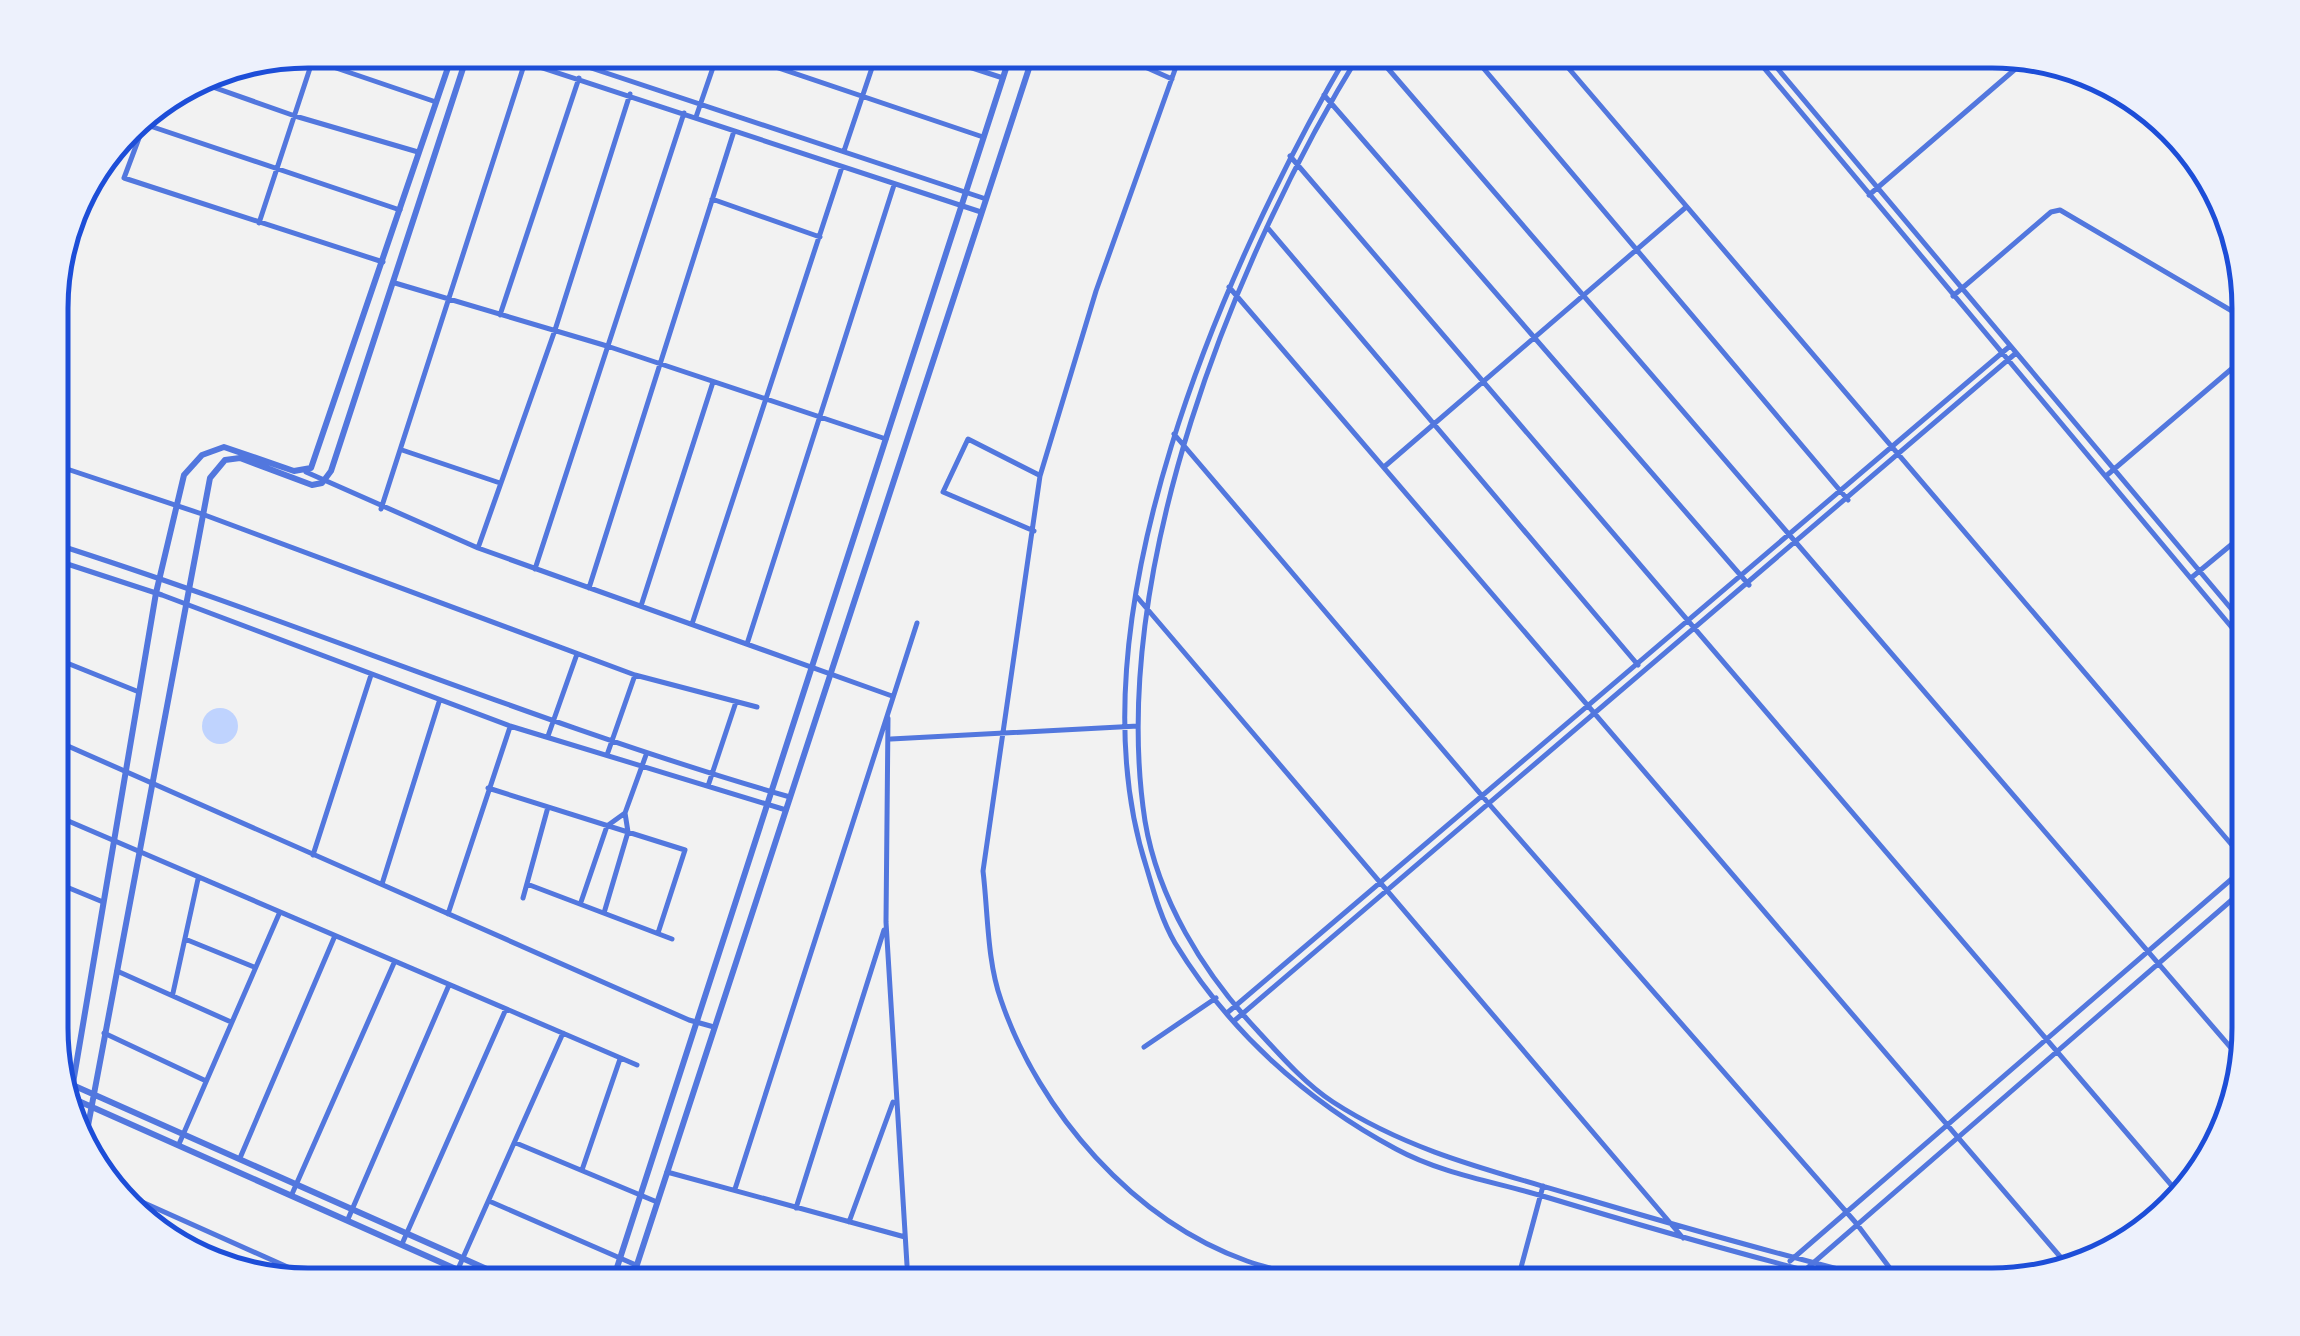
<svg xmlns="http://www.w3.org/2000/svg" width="2300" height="1336" viewBox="0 0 2300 1336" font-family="'Roboto Serif',serif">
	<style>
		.water { fill: #bfd3fe }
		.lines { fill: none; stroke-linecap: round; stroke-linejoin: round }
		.minor { stroke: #5277de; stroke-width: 5 }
		.tertiary { stroke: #5277de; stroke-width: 6 }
		.rim { fill: none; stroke: #1d4ed8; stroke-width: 5 }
	</style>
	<rect width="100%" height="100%" fill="#f2f2f2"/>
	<path class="water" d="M202 726a18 18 0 1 1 36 0a18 18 0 1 1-36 0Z"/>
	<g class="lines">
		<path class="minor" d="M488 50 981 212
			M537 50 986 199
			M725 50 983 137
			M917 50 1003 78
			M1107 50 1172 79
			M1182 50 1096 291 1040 476 983 871C988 912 987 961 1001 1000 1039 1112 1134 1221 1247 1261 1276 1271 1307 1277 1336 1286
			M1350 50C1225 263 1066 621 1147 869 1154 893 1162 921 1175 943 1228 1030 1306 1101 1396 1149 1442 1174 1496 1182 1546 1197 1652 1229 1758 1259 1866 1286
			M1362 50C1234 257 1107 575 1145 821 1158 899 1203 972 1256 1029 1279 1054 1305 1084 1333 1102 1410 1152 1493 1171 1580 1197 1688 1229 1795 1259 1905 1286
			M1372 50 2244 1063
			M1468 50 1848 500
			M1553 50 2249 865
			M1749 50 2249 648
			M1762 50 2249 630
			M292 53 436 102
			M193 80 295 116 418 152
			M1324 95 1749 585
			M151 106 124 178 383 262
			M696 117 719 50
			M144 124 400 210
			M844 151 878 50
			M1290 156 2179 1194
			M1869 195 2027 59
			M712 199 820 237
			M259 223 316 50
			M1267 227 1638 665
			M395 283 607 346 886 439
			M1229 287 2069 1267
			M1953 296 2051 212 2060 210 2249 321
			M500 315 579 78
			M1174 434 1489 804 1856 1223 1901 1283
			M402 450 500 483
			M52 464 202 514 635 675 757 707
			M1384 467 1685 208
			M306 472 478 548 892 696
			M2106 476 2249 354
			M381 509 525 62
			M1034 531 943 492 968 439 1039 475
			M52 543C300 622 539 725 790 797
			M478 548 555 330 630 94
			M52 559 162 595 510 726 786 810
			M535 569 684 113
			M2191 578 2249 530
			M589 588 734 131
			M1137 597 1683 1238
			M641 606 713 382
			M692 624 842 167
			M747 644 894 185
			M52 657 139 692
			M888 718 886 922 907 1265
			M548 736 577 654
			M52 739 689 1020 714 1027
			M891 739 1138 726
			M607 755 635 675
			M708 786 736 702
			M488 788 685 850 658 933
			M52 814 637 1065
			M313 855 371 675
			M52 881 103 902
			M382 884 439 702
			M527 884 672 939
			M523 898 548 807
			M581 902 607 826 625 813
			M604 913 628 832 625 813 646 755
			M448 914 510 727
			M185 939 254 967
			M117 971 231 1022
			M173 993 198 879
			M1227 1013 2010 346
			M1234 1021 2016 353
			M104 1033 204 1080
			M1144 1047 1216 998
			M516 1143 657 1202
			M179 1144 279 914
			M240 1158 334 938
			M582 1170 620 1059
			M667 1172 905 1237
			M113 1189 330 1286
			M735 1189 917 623
			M292 1194 394 963
			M489 1201 636 1265
			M796 1208 884 930
			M348 1219 449 985
			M849 1222 893 1102
			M402 1244 506 1009
			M1790 1261 2249 864
			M458 1269 563 1033
			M1804 1271 2249 885
			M1516 1286 1543 1186"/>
		<path class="tertiary" d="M59 1079 525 1286
			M65 1095 494 1286
			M69 1107 156 593 184 475 202 455 224 447 294 471 311 468 454 50
			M84 1147 210 478 225 460 240 458 312 485 322 483 331 471 469 50
			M611 1286 1012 50
			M630 1286 1035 50"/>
	</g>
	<path d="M0 0H2300V1336H0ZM308 68H1992A240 240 0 0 1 2232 308V1028A240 240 0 0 1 1992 1268H308A240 240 0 0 1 68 1028V308A240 240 0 0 1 308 68Z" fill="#edf1fc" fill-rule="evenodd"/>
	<path class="rim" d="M308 68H1992A240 240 0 0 1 2232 308V1028A240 240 0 0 1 1992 1268H308A240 240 0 0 1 68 1028V308A240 240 0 0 1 308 68Z"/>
</svg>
